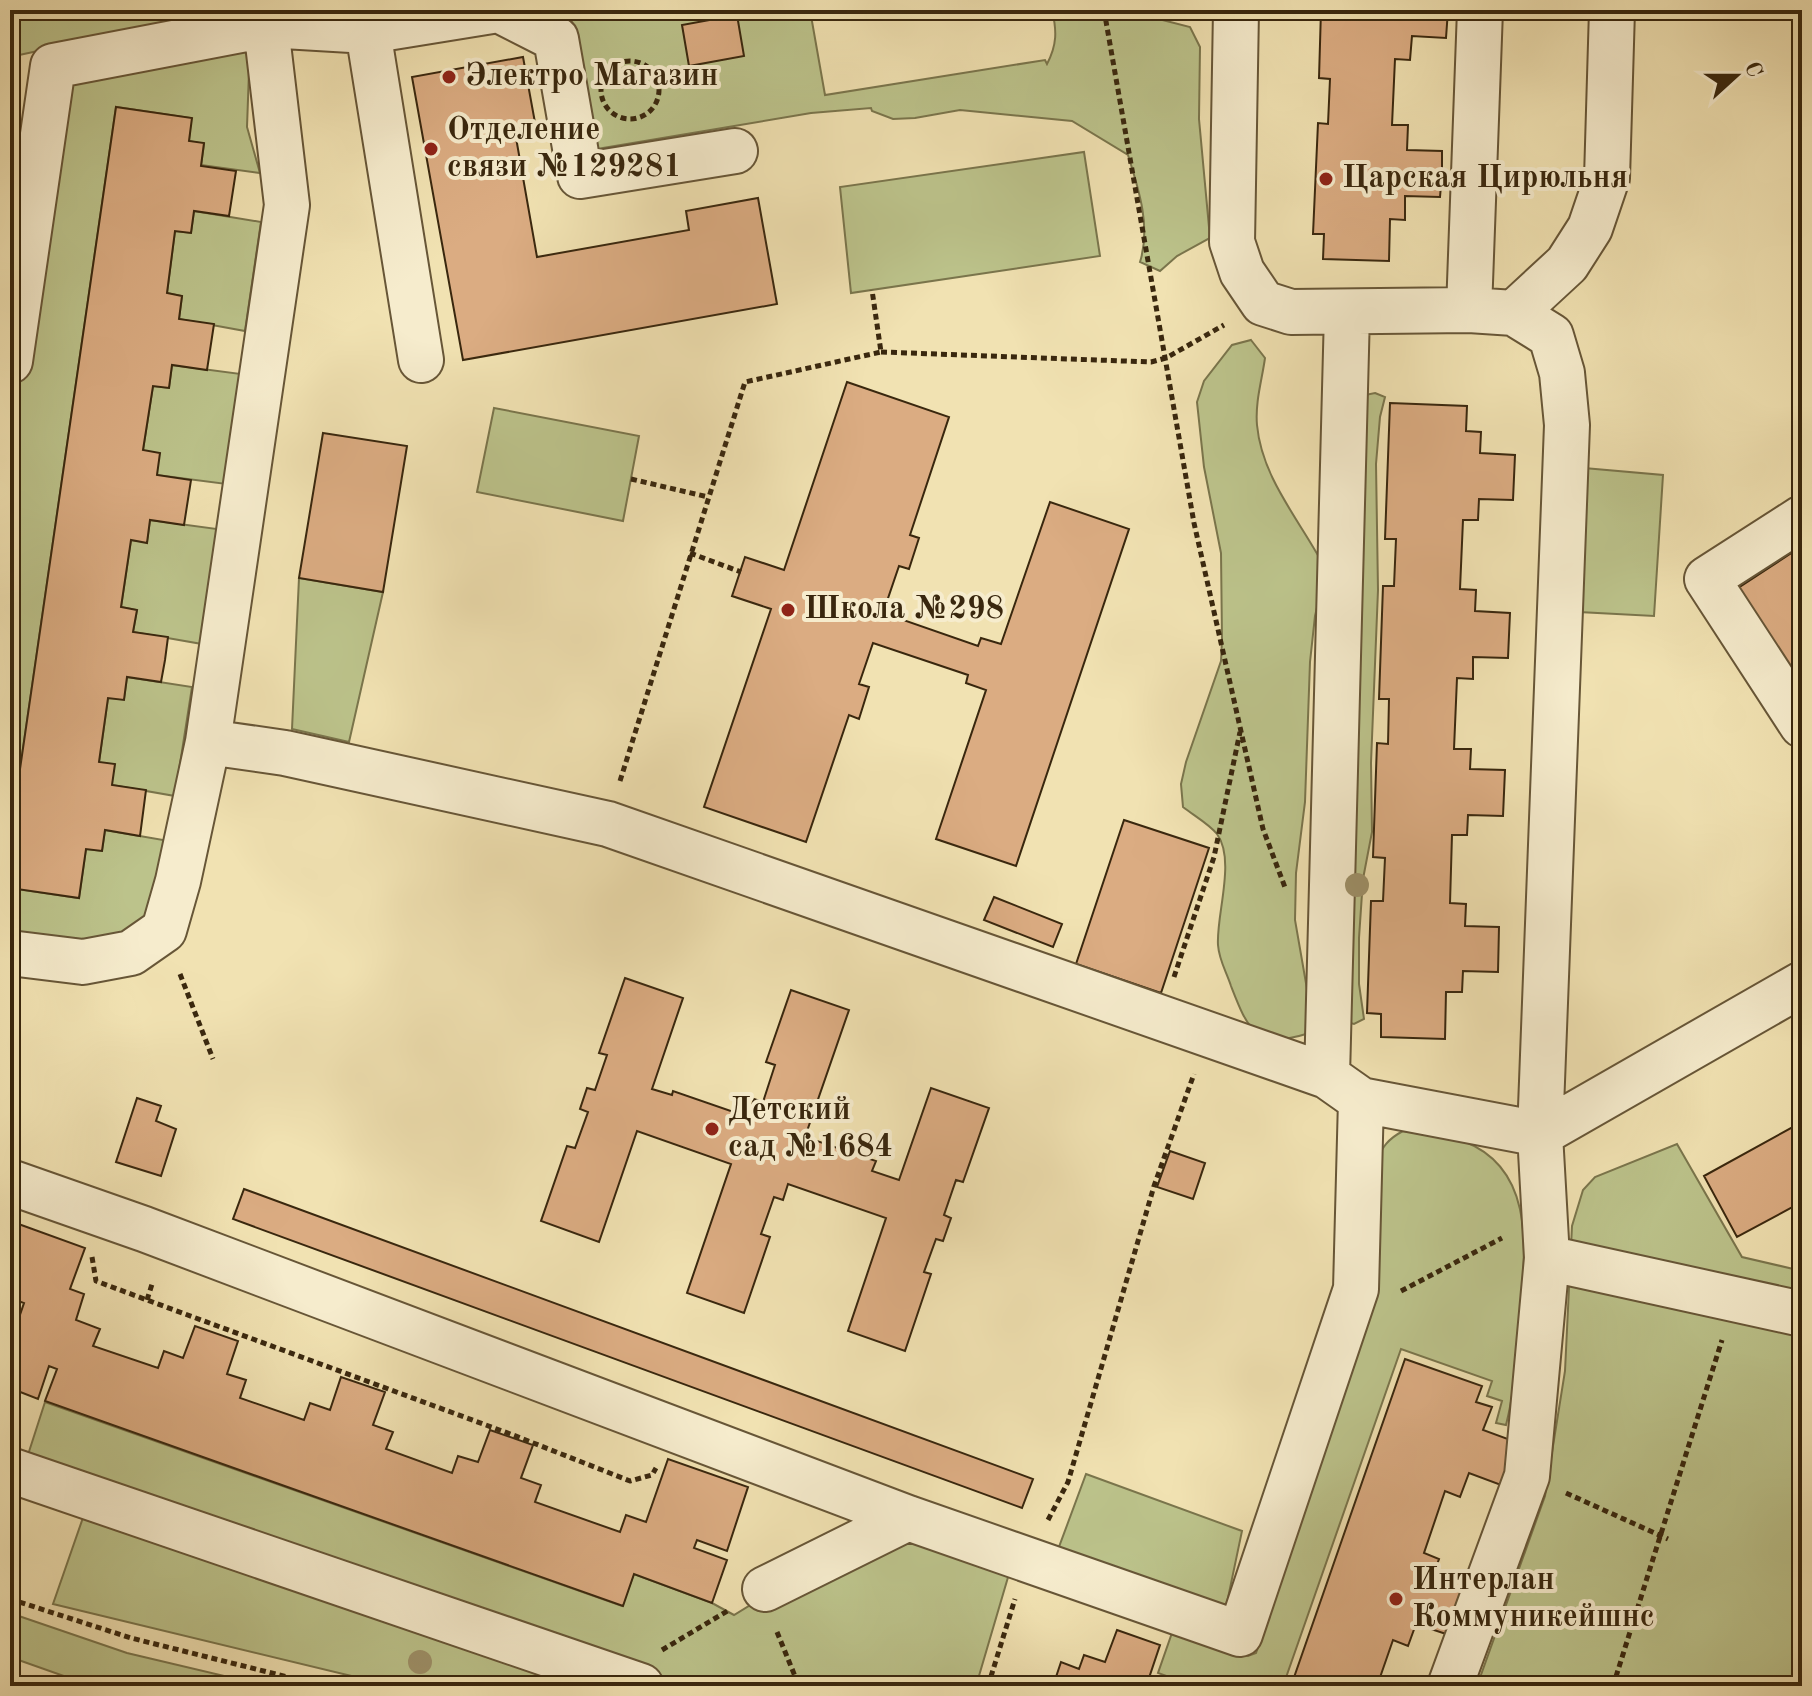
<svg xmlns="http://www.w3.org/2000/svg" width="1812" height="1696" viewBox="0 0 1812 1696" font-family="'Old Standard TT',serif">
	<style>
		.green { fill: #bcc38b; stroke: #7a754c; stroke-width: 2 }
		.building { fill: #dbac82; stroke: #39270e; stroke-width: 2 }
		.lines { fill: none; stroke-linecap: round; stroke-linejoin: round }
		.minor-casing { stroke: #675637; stroke-width: 48 }
		.path { stroke: #39270e; stroke-width: 5; stroke-dasharray: 6 4; stroke-linecap: butt }
		.minor { stroke: #f6eccd; stroke-width: 44 }
		.tree { fill: #9e9169 }
		.poi-dot { fill: #8f2418; stroke: #f6eccd; stroke-width: 3 }
		.labels { text-anchor: middle; dominant-baseline: central; stroke-width: 8; stroke-linejoin: round; paint-order: stroke }
		.poi-label { font-size: 32px; font-weight: bold; fill: #39270e; stroke: #f6eccd; text-anchor: start }
	</style>
	<rect width="100%" height="100%" fill="#f1e2b2"/>
	<filter id="stains"><feTurbulence type="fractalNoise" baseFrequency=".0025" numOctaves="4"/><feColorMatrix values="0 0 0 0 .2 0 0 0 0 .09 0 0 0 0 .02 0 0 0 .5 -.17"/></filter>
	<radialGradient id="worn" r=".72"><stop offset=".6" stop-color="#630" stop-opacity="0"/><stop offset="1" stop-color="#630" stop-opacity=".3"/></radialGradient>
	<path class="green" d="M10 10H228L10 57Z
		M564 10H810L825 95 1045 60 1047 64C1057 45 1057 31 1052 10H1141L1147 16 1190 27 1200 47 1199 119 1210 238 1177 256 1160 271 1140 262C1151 227 1139 190 1128 155L1072 121 960 110 915 118 893 119 872 111 871 108 811 113 585 151Z
		M250 44 247 127 260 173 201 165 204 144 189 141 191 118 116 107 10 838V438L65 79Z
		M1084 152 1100 256 851 293 840 187Z
		M194 211 261 222 245 331 179 319 182 296 167 293 175 231 191 233Z
		M1251 340 1265 358C1262 380 1255 402 1257 425 1262 480 1303 524 1326 570L1315 616 1310 662 1305 802 1296 873 1295 920 1311 1012 1306 1034C1255 1050 1247 1027 1231 986 1226 971 1219 960 1218 945 1216 915 1236 860 1217 834 1209 824 1193 815 1183 807L1181 784 1186 762 1221 661 1222 640 1221 553 1204 467 1197 402 1204 381 1232 345Z
		M172 365 241 374 226 484 157 475 143 450 153 386 169 388Z
		M1375 393 1385 397 1380 417 1376 464 1378 590 1371 763 1372 832 1363 879 1359 938V984L1364 1019 1354 1024 1343 1021 1365 395Z
		M494 408 639 436 623 521 477 492Z
		M1584 468 1663 475 1654 616 1579 612Z
		M150 520 217 529 202 644 133 632 137 610 121 607 131 540 147 542Z
		M299 578 383 592 349 742 292 729Z
		M127 677 192 687 175 796 112 785 99 762 108 698 124 699Z
		M105 830 169 841 152 927 83 953 10 938V888L79 898 86 849 102 851Z
		M1403 1131C1424 1131 1443 1134 1463 1141 1537 1169 1525 1252 1520 1316 1517 1353 1515 1390 1506 1425L1496 1423 1502 1401 1487 1396 1492 1381 1401 1349 1283 1686H1194L1158 1673 1173 1630 1248 1656 1256 1653 1335 1417 1376 1162C1382 1147 1388 1139 1403 1131Z
		M1677 1144 1742 1257 1802 1271V1686H1477L1545 1496 1565 1371 1572 1226 1583 1190 1595 1177Z
		M45 1402 622 1606 634 1574 712 1603 734 1615 770 1593 908 1525 1011 1567 976 1686H393L53 1604 86 1509 25 1464Z
		M1086 1474 1242 1531 1224 1617 1056 1555Z
		M10 1613 127 1653 267 1686H92L10 1657Z"/>
	<path class="building" d="M1321 10H1448L1446 38 1412 36 1410 60 1395 59 1392 125H1408L1407 150 1442 151V174L1440 197 1405 196V220L1390 219 1389 261 1323 259 1324 234H1313L1318 123 1328 124 1330 79 1319 78Z
		M737 15 744 56 689 66 682 25Z
		M523 57 536 128 515 132 537 257 689 230 686 211 758 198 777 304 463 360 412 77Z
		M116 107 192 118 189 141 204 143 201 166 236 171 229 216 194 211 191 233 175 231 167 293 182 296 179 319 214 324 207 370 172 365 169 388 153 386 143 450 160 453 157 475 191 480 184 525 150 520 147 543 131 540 121 607 137 610 133 632 168 637 165 660 161 682 127 677 124 700 108 698 99 762 115 764 112 785 146 790 140 836 105 830 102 851 86 849 79 898 10 888V838Z
		M847 382 949 417 910 535 919 538 909 569 899 566 883 613 978 646 981 638 1001 644 1050 502 1129 529 1016 866 936 839 986 690 966 683 968 675 873 643 859 684 869 687 859 719 849 715 806 842 704 807 771 609 732 596 745 557 784 570Z
		M1390 403 1467 406 1466 431 1481 432 1480 453 1515 455 1513 500 1479 499 1478 520H1463L1460 589 1476 590 1475 611 1510 613 1509 635 1508 658 1473 657V679L1457 678 1454 749H1471L1470 769 1505 770 1503 816 1468 815 1467 835H1452L1450 903 1466 904 1465 926 1499 927 1498 972 1463 971 1462 992H1446L1445 1039 1381 1037V1014L1367 1013 1371 901H1383L1385 858 1373 857 1377 743 1388 744 1389 699H1379L1383 586H1394L1396 539H1385Z
		M323 433 407 446 383 592 299 578Z
		M1793 552 1802 566V700L1732 592Z
		M1124 820 1209 848 1161 993 1076 964Z
		M994 897 1062 924 1053 947 984 920Z
		M625 978 683 998 652 1089 672 1095 673 1091 748 1117 754 1099 763 1102 775 1065 766 1062 791 990 849 1010 805 1137 876 1161 872 1171 899 1180 931 1088 989 1108 963 1182 956 1180 944 1215 951 1218 943 1241 936 1239 924 1272 931 1274 905 1351 848 1331 886 1218 788 1184 783 1200 774 1197 761 1234 770 1237 744 1313 687 1293 731 1164 637 1131 599 1242 541 1221 567 1146 575 1148 588 1112 580 1109 587 1088 595 1090 607 1055 599 1053Z
		M137 1098 161 1106 156 1121 176 1129 161 1176 116 1162Z
		M1802 1122V1202L1737 1237 1704 1176Z
		M1170 1151 1205 1163 1193 1199 1157 1187Z
		M244 1189 1033 1479 1022 1508 233 1219Z
		M13 1222 85 1248 70 1289 84 1294 76 1320 100 1329 93 1346 158 1368 164 1351 183 1358 195 1326 238 1341 227 1374 246 1380 240 1398 304 1420 310 1403 330 1410 341 1377 385 1392 373 1425 393 1432 386 1449 452 1473 458 1456 478 1462 490 1430 533 1445 521 1478 541 1485 535 1502 620 1532 626 1515 646 1522 668 1459 748 1487 727 1551 697 1540 694 1548 727 1560 712 1603 634 1574 623 1606 45 1401 57 1369 49 1366 38 1399 10 1388V1344L24 1303 10 1298V1231Z
		M1405 1359 1482 1386 1476 1402 1492 1407 1483 1430 1516 1442 1501 1485 1469 1473 1460 1497 1445 1491 1424 1553 1439 1559 1431 1581 1464 1592 1449 1635 1416 1624 1408 1646 1393 1640 1377 1686H1291Z
		M1117 1630 1160 1645 1149 1678 1169 1686H1053L1061 1662 1079 1669 1084 1655 1105 1662Z"/>
	<g class="lines">
		<g class="minor-casing">
			<path id="minor" d="M499 10 556 39 580 176 735 151
				M368 31 421 360
				M1469 310 1480 10
				M1514 313 1567 264 1590 228 1607 178 1612 10
				M10 361 53 66 267 25 368 31 498 10
				M1802 518 1707 579 1802 725
				M208 742 285 753 608 824 1327 1076 1361 1100 1540 1134 1567 425 1562 373 1551 336 1514 313 1469 310 1291 312 1263 303 1242 272 1232 242 1236 10
				M10 953 83 962 131 953 164 930 178 881 208 742 287 205 264 10
				M1327 1076 1347 313
				M10 1182 144 1229 908 1518 1240 1634 1356 1289 1361 1100
				M1547 1258 1802 1314
				M10 1470 641 1686
				M765 1589 908 1518
				M1450 1686 1527 1476 1547 1258 1540 1134 1802 984"/>
		</g>
		<path class="path" d="M1104 10 1194 523 1263 829 1286 890
			M601 90a29 29 0 1 1 58 0a29 29 0 1 1-58 0Z
			M881 352 1151 362 1166 358 1224 325
			M631 479 708 497
			M690 553 741 572
			M620 781 745 382 881 352 872 290
			M180 974 213 1059
			M1174 977 1214 857 1240 732
			M92 1257 96 1281 147 1300 513 1435 630 1481 652 1475 656 1468
			M1401 1291 1502 1238
			M147 1300 153 1281
			M10 1412 16 1391
			M1566 1493 1668 1539
			M1048 1520 1068 1482 1154 1186 1194 1074
			M10 1599 131 1638 324 1686
			M777 1632 799 1686
			M662 1650 729 1610
			M988 1686 1015 1599
			M1613 1686 1722 1340"/>
		<use href="#minor" class="minor"/>
	</g>
	<g class="tree">
		<circle cx="1357" cy="885" r="12"/>
		<circle cx="420" cy="1662" r="12"/>
	</g>
	<g class="poi-dot">
		<circle cx="449" cy="77" r="8"/>
		<circle cx="431" cy="149" r="8"/>
		<circle cx="1326" cy="179" r="8"/>
		<circle cx="788" cy="610" r="8"/>
		<circle cx="712" cy="1129" r="8"/>
		<circle cx="1396" cy="1599" r="8"/>
	</g>
	<g class="labels">
		<g class="poi-label">
			<text x="465" y="77">Электро Магазин</text>
			<text x="447" y="131">Отделение<tspan x="447" dy="37">связи №129281</tspan></text>
			<text x="1342" y="179">Царская Цирюльня</text>
			<text x="804" y="610">Школа №298</text>
			<text x="728" y="1111">Детский<tspan x="728" dy="37">сад №1684</tspan></text>
			<text x="1412" y="1581">Интерлан<tspan x="1412" dy="37">Коммуникейшнс</tspan></text>
		</g>
	</g>
	<rect width="1812" height="1696" fill="none" stroke="#f1e2b2" stroke-width="40"/>
	<rect x="12" y="12" width="1788" height="1672" fill="none" stroke="#39270e" stroke-width="4"/>
	<rect x="20" y="20" width="1772" height="1656" fill="none" stroke="#39270e" stroke-width="2"/>
	<g transform="translate(1736 76) rotate(69)" stroke="#f6eccd" stroke-width="6" paint-order="stroke">
	<path d="M0-6L14 30L0 20L-14 30Z" fill="#39270e"/>
	<text y="-12" font-size="22" font-weight="bold" text-anchor="middle" fill="#39270e">С</text>
	</g>
	<rect width="100%" height="100%" filter="url(#stains)"/>
	<rect width="100%" height="100%" fill="url(#worn)"/>
</svg>
